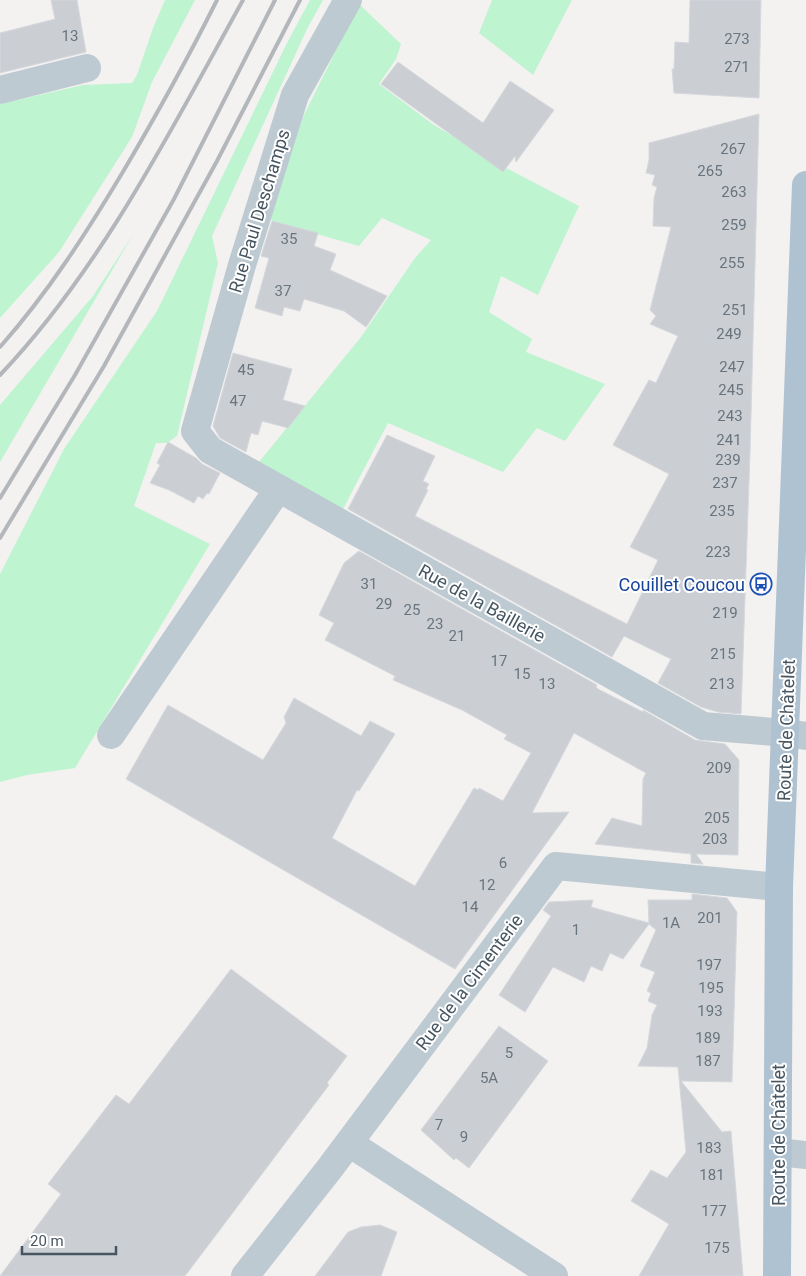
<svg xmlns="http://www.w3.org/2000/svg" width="806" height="1276" viewBox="0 0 806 1276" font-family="Roboto,sans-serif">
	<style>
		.green { fill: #bef4d0 }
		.building { fill: #cbcfd4; stroke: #d5d8dd }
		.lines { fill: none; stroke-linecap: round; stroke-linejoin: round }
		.minor { stroke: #becad2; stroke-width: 28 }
		.major { stroke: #afc2d2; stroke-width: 28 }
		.rail { stroke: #b3b7bc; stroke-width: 4 }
		.labels { text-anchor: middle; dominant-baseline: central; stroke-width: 4; stroke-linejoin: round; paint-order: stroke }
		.number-label { font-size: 15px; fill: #68747e }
		.street-label { font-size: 18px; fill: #475661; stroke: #fff }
		.transit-label { font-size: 18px; fill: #164399; stroke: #fff; text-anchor: end }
	</style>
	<rect width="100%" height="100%" fill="#f4f1f1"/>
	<path class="green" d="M165 0H195L152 82 132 137 59 252 0 318V104L83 85 132 83 137 75 153 28Z
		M310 0H323L307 29 212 236 218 263 177 436 167 443H156L134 506 210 544 75 768 27 775 0 782V574L64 449 157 311 287 43Z
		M492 0H572L533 75 479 33Z
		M359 4 401 44 396 59 379 84 434 125 510 170 579 206 538 295 501 276 489 312 532 339 526 352 605 384 565 441 537 428 503 472 388 423 342 511 259 462 361 337 415 258 431 240 382 218 359 246 274 222 270 218 303 117Z
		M134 233 0 462V405L93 296Z"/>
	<path class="building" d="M51 0H77L86 52 0 73V33L55 19Z
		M690 0H761L759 98 674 93 672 69H674L675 42 689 43Z
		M398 62 483 123 510 81 554 110 516 162 515 156 503 172 381 84Z
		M759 114 750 453 741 714 718 712 701 707 658 683 671 659 624 636 612 657 348 509 387 435 435 456 423 481 429 484 426 489 428 490 415 516 627 624 658 560 630 547 669 474 613 445 649 380 656 383 678 336 650 324 656 316 650 310 671 227 653 226 654 198 657 187 652 185 655 175 646 173 649 160V143Z
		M272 221 318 233 314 246 336 254 330 270 387 296 366 327 344 311 304 299 300 311 284 307 282 316 255 308 269 258 261 256Z
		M233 353 292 369 283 400 305 406 288 428 262 421 258 435 251 433 246 452 220 438 213 426Z
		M168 442 196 458 202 464 220 473 209 494 207 493 203 499 198 496 194 503 169 490 150 483 160 465 157 463Z
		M359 551 597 685 596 687 598 689 643 712V710L695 740 725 744 739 760 738 855 696 854 703 864 691 863V854L595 844 612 818 642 826 643 779 646 773 574 733 532 813 569 812 455 969 126 779 168 705 263 760 286 723 284 717 294 698 361 736 370 721 395 734 359 791 357 790 332 838 415 886 474 788 478 790 479 788 503 801 531 753 504 739 507 735 462 710 393 680 395 676 325 640 334 623 319 615 344 563Z
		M692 894 727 898 737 912 732 1082 681 1081 722 1132 731 1131 743 1276H639L669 1224 631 1201 651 1170 667 1178 686 1152 678 1067 638 1066 647 1048 652 1015 657 1005 648 1001 651 993 647 991 655 972 640 966 656 930 649 924 623 959 610 953 602 971 591 966 584 982 553 967 525 1012 499 995 551 916 543 910 549 902 593 900 591 907 649 923 648 900H692Z
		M231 969 347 1056 327 1083 329 1085 219 1231 185 1276H0L61 1194 48 1184 116 1095 129 1104Z
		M499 1026 548 1061 469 1168 456 1158 454 1160 421 1130Z
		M380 1225 397 1232 381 1276H315L348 1232 361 1227Z"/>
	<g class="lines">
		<path class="minor" d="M348 0 295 95 242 265 195 431 210 450 703 726 786 733 806 736
			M0 90 87 68
			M111 735 278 489
			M349 1143 554 1276
			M778 1152 806 1155
			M245 1276 330 1168 556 866 779 887"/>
		<path class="major" d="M777 1276 779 887 806 185"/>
		<path class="rail" d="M0 347C48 293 87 232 124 170 157 114 188 58 217 0
			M0 375C101 269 172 128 243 0
			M0 498 75 375 174 199 275 0
			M0 538 104 366 217 161 300 0"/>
	</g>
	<defs>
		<g id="bus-ring" transform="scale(1.125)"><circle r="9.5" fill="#fff" stroke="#1a4fb4" stroke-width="1.5"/><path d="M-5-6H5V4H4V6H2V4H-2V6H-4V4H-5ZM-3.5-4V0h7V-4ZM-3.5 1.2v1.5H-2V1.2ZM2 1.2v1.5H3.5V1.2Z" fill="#1a4fb4"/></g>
	</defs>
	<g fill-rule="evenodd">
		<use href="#bus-ring" x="761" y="584"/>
	</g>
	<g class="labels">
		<g class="number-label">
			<text x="70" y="36">13</text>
			<text x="737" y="39">273</text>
			<text x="737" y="67">271</text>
			<text x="733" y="149">267</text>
			<text x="710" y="171">265</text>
			<text x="734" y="192">263</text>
			<text x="734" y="225">259</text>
			<text x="289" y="239">35</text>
			<text x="732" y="263">255</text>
			<text x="283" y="291">37</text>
			<text x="735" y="310">251</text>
			<text x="729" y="334">249</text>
			<text x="732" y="367">247</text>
			<text x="246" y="370">45</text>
			<text x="731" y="390">245</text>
			<text x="238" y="401">47</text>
			<text x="730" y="416">243</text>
			<text x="729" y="440">241</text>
			<text x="728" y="460">239</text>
			<text x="725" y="483">237</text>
			<text x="722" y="511">235</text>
			<text x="718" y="552">223</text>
			<text x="369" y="584">31</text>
			<text x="384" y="604">29</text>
			<text x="412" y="610">25</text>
			<text x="725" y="613">219</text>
			<text x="435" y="624">23</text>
			<text x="457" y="636">21</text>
			<text x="723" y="654">215</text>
			<text x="499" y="661">17</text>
			<text x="522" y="674">15</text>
			<text x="547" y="684">13</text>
			<text x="722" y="684">213</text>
			<text x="719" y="768">209</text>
			<text x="717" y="818">205</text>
			<text x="715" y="839">203</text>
			<text x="503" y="863">6</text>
			<text x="487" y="885">12</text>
			<text x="470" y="907">14</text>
			<text x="710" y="918">201</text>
			<text x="671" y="923">1A</text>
			<text x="576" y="930">1</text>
			<text x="709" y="965">197</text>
			<text x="711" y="988">195</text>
			<text x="710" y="1011">193</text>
			<text x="708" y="1038">189</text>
			<text x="509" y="1053">5</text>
			<text x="708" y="1061">187</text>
			<text x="489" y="1078">5A</text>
			<text x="439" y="1125">7</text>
			<text x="464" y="1137">9</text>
			<text x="709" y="1148">183</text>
			<text x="712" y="1175">181</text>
			<text x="714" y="1211">177</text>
			<text x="717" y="1248">175</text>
		</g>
		<g class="street-label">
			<text transform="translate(259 211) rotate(-73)">Rue Paul Deschamps</text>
			<text transform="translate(482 603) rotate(29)">Rue de la Baillerie</text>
			<text transform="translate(786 730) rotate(-88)">Route de Châtelet</text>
			<text transform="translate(469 982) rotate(-53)">Rue de la Cimenterie</text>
			<text transform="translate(778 1135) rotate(-90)">Route de Châtelet</text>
		</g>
		<g class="transit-label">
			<text x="745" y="584">Couillet Coucou</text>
		</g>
	</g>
	<path d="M22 1246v8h94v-8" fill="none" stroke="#475661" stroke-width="2.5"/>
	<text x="30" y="1246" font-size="15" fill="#475661" stroke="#ffffff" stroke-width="4" paint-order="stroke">20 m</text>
</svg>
